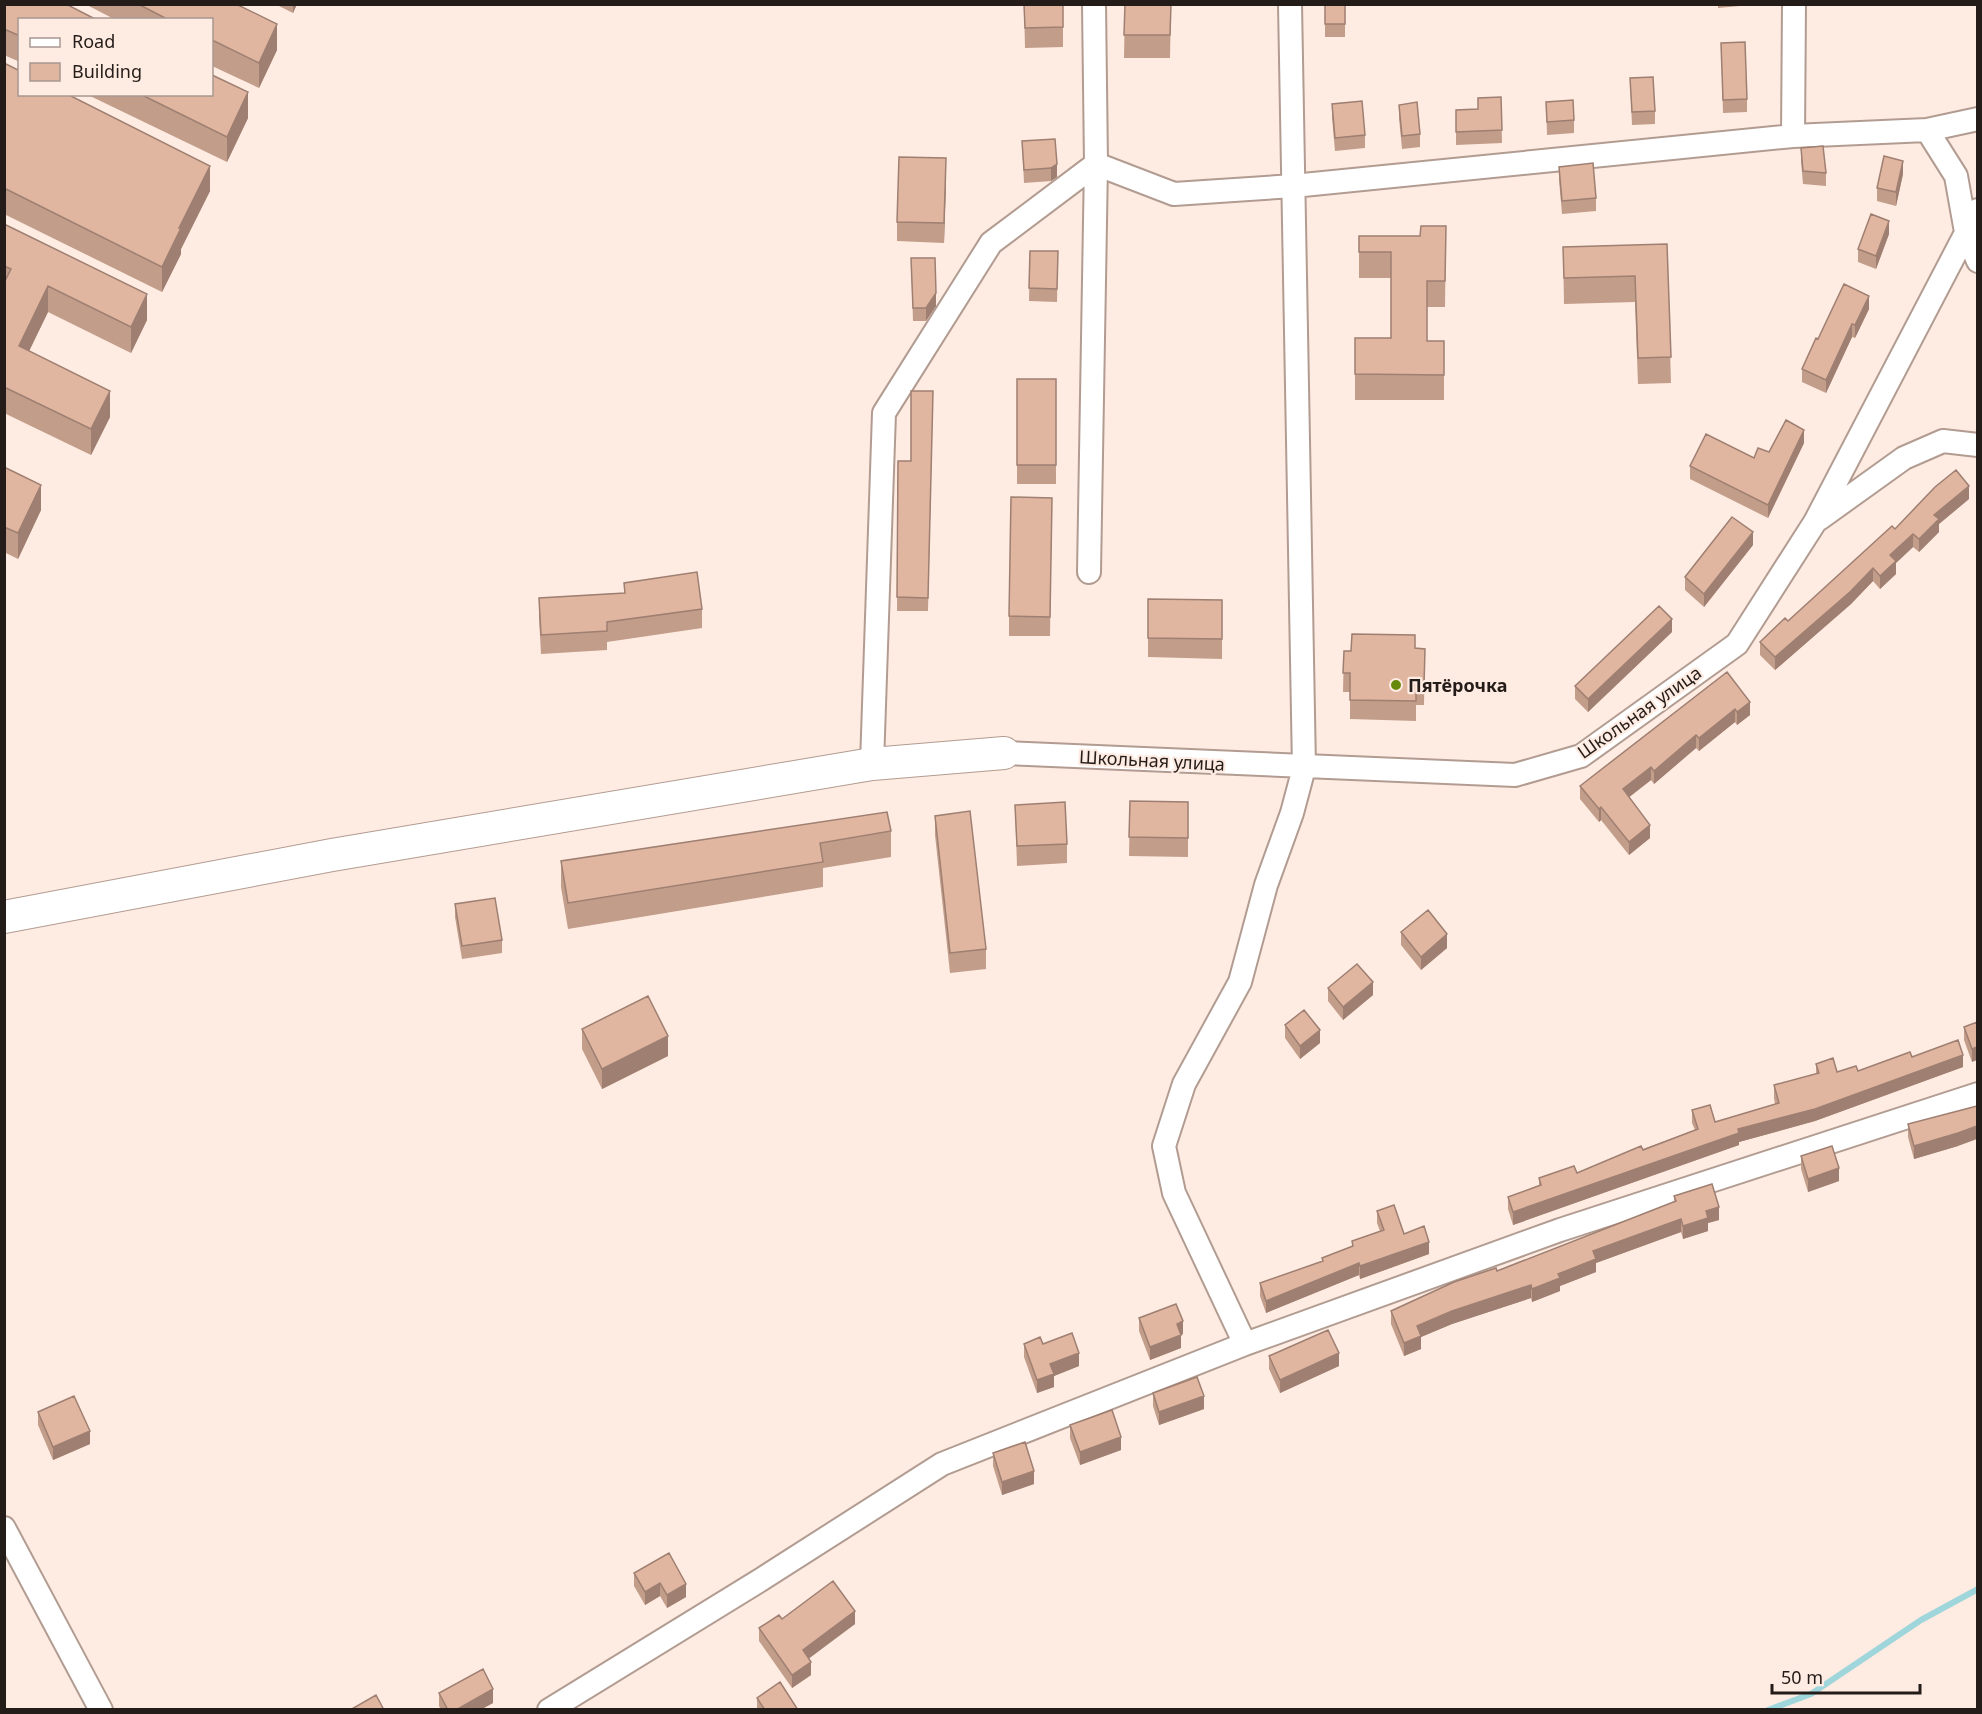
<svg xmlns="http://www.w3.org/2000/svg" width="1982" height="1714" viewBox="0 0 1982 1714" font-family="'Noto Sans',sans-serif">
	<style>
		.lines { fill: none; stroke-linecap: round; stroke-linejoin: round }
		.stream { stroke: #9ed6db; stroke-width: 6 }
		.street-casing { stroke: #b29c91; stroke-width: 26 }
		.secondary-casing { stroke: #b29c91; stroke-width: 34 }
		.street { stroke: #fff; stroke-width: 22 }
		.secondary { stroke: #fff; stroke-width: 32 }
		.wall { fill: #c29d8a }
		.shaded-wall { fill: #9e7f71 }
		.building { fill: #e1b6a1; stroke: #9e7f71; stroke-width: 1.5 }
		.poi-dot { fill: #67890b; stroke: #feebe2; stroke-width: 2 }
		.labels { text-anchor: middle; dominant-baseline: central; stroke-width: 4.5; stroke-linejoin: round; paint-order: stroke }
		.poi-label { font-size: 18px; font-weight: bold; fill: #241c18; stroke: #feebe2; text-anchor: start }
		.street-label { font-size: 18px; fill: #241c18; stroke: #feebe2 }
	</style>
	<rect width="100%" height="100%" fill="#feebe2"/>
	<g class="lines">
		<path class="stream" d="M1768 1710 1811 1694 1921 1620 1978 1589"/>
		<g class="street-casing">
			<path id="street" d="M1927 130 1956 176 1966 232 1978 261
				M1793 136 1794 4
				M1819 519 1904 458 1943 441 1978 445
				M1089 572 1096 164 1094 4
				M1004 753 1515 775 1581 756 1737 644 1815 522 1978 210
				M872 764 884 413 991 243 1096 164 1174 194 1293 186 1793 136 1927 130 1978 119
				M1245 1344 1174 1193 1164 1146 1184 1084 1240 982 1266 885 1292 813 1304 768 1290 4
				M4 1528 101 1710
				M549 1710 762 1579 942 1464 1245 1344 1560 1230 1978 1094"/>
		</g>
		<g class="secondary-casing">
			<path id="secondary" d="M4 917 332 855 872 764 1004 753"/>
		</g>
		<use href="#street" class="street"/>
		<use href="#secondary" class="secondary"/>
	</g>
	<path class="wall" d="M85 4H236L277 50 259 88 212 66V20H116Z
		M275 4H297L293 13Z
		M1024 4 1063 27V47L1025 48Z
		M1125 4H1171L1170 58H1124Z
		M1325 4H1345V37H1325Z
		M1718 4H1740V6L1718 8Z
		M4 7 20 20V62L4 55Z
		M1721 43 1747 99V112L1723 113Z
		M4 63 210 191 181 249V254L162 292 4 214Z
		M1630 78 1655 111V124L1632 125Z
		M86 94H212L248 118 227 162Z
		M1501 97 1502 143 1456 145V110H1478Z
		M1546 102 1574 120V133L1547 135Z
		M1332 104 1365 135V148L1335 151 1332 117Z
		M1399 105 1420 134V147L1402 149 1399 118Z
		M1022 141 1057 164V177L1051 181 1024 183Z
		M1801 148 1826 173V186L1803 184 1801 161Z
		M1559 167 1596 198V211L1562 214 1559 180Z
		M1903 174 1896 206 1877 201V188Z
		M946 178 944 243 897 241V222Z
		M4 224 147 320 131 353 48 312 29 351 110 417 91 455 4 413Z
		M1446 226 1445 307H1427V341H1444V400H1355V338H1391V278H1359V236H1420Z
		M1889 234 1876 269 1858 262V249Z
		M1667 244 1671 383 1638 384 1635 302 1564 304 1563 247Z
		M1030 251H1058L1057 302 1029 301Z
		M911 258 936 306 926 321H913Z
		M1869 309 1855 338 1852 337 1826 393 1802 382V369L1818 339Z
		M1017 379H1056V484H1017Z
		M933 391 928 611H897L898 461H911Z
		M1804 443 1768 518 1690 479V466L1754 458 1769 452Z
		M4 467 41 510 18 559 4 552Z
		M1052 498 1050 636H1009V616Z
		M1969 499 1939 524V532L1919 552 1913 547 1896 563V574L1880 589 1873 581 1851 604 1775 670 1760 655V642L1788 621 1895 529Z
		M1753 545 1704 607 1685 590V577Z
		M624 583 702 609V628L607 642V650L541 654 539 617V598L624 593Z
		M1222 600V659L1148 657V638Z
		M1672 632 1588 712 1575 699V686Z
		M1415 648 1425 649 1424 705H1416V721L1350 719V692H1343L1344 651Z
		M1727 672 1750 715 1737 725 1735 722 1699 751 1696 748 1654 784 1651 780 1629 797 1650 838 1629 855 1601 820 1599 822 1580 799V786Z
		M1130 801 1188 802V857L1129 856Z
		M1015 805 1067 844V863L1017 866Z
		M935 816 986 949V969L950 973 935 835Z
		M891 831V857L823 868V887L568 929 561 887V861Z
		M455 904 502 940V953L462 959 455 917Z
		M1401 932 1447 948 1421 970 1401 945Z
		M1328 988 1373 995 1343 1020 1328 1001Z
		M1977 1022 1972 1062 1964 1040V1027Z
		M1285 1025 1320 1043 1300 1059 1285 1038Z
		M582 1029 668 1056 602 1089 582 1049Z
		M1912 1057 1963 1067 1815 1121 1739 1142V1145L1513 1225 1508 1209V1197L1539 1185V1178L1577 1173 1695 1130 1692 1123V1110L1715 1122 1775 1104 1774 1098V1085L1816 1074V1064L1837 1072 1858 1071Z
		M1908 1124 1958 1146 1914 1159 1908 1137Z
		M1801 1156 1839 1181 1808 1192 1801 1169Z
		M1674 1196 1719 1220 1708 1223V1231L1683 1239 1681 1232 1596 1263V1272L1560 1286V1291L1532 1302 1531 1298 1452 1324 1421 1337V1349L1404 1356 1391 1324V1311L1497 1271 1674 1202Z
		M1377 1211 1429 1254 1360 1279 1359 1275 1266 1313 1260 1296V1283L1322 1262V1258L1352 1246V1241L1380 1231 1377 1223Z
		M1139 1318 1183 1334 1181 1335V1348L1150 1360 1139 1331Z
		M1024 1344H1043L1079 1366 1054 1376V1387L1037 1393 1024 1357Z
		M1269 1356 1339 1366 1280 1393 1269 1369Z
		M1153 1393 1204 1409 1159 1425 1153 1406Z
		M38 1412 90 1444 53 1460 38 1425Z
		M1070 1425 1121 1450 1080 1465 1070 1438Z
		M993 1453 1034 1484 1002 1495 993 1466Z
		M669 1553 686 1597 667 1608 660 1596 645 1605 634 1586V1573Z
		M782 1619 855 1624 808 1658 811 1675 792 1688 759 1641V1628Z
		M439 1693 493 1703 480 1710H441L439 1706Z
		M757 1698 798 1710H757Z"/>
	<path class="shaded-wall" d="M293 4H297L293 13Z
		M277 24V50L259 88V63Z
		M248 92V118L227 162V137Z
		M946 158V178L944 243V223Z
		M1903 161V174L1896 206V192Z
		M1057 164V177L1051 181V168Z
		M210 166V191L181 249V254L162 292V267L179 228Z
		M1889 221V234L1876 269V256Z
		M48 286V312L19 372V346Z
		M936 293V306L926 321V308Z
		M147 294V320L131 353V327Z
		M1869 296V309L1855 338V325Z
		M1852 324V337L1826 393V380Z
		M110 391V417L91 455V429Z
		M1804 430V443L1768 518V505Z
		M41 485V510L18 559V533Z
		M1969 486V499L1939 524V532L1919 552V539L1934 515Z
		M1753 532V545L1704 607V594Z
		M1913 534V547L1896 563V574L1880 589V576L1890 555Z
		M1873 568V581L1851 604 1775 670V657Z
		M1672 619V632L1588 712V699Z
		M1750 702V715L1737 725V712Z
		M1735 709V722L1699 751V738Z
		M1696 735V748L1654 784V771Z
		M1651 767V780L1623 802V789Z
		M1601 807V820L1599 822V809Z
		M1650 825V838L1629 855V842Z
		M1447 934V948L1421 970V957Z
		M1373 982V995L1343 1020V1007Z
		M1320 1030V1043L1300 1059V1046Z
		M668 1036V1056L602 1089V1069Z
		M1977 1047V1060L1972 1062V1049Z
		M1963 1055V1067L1815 1121 1739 1142V1145L1513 1225V1212L1738 1129Z
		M1977 1126V1139L1958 1146 1914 1159V1146Z
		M1839 1168V1181L1808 1192V1179Z
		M1719 1207V1220L1708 1223V1231L1683 1239V1226L1706 1211Z
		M1681 1219V1232L1596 1263V1272L1560 1286V1291L1532 1302V1289L1558 1274 1593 1251Z
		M1429 1242V1254L1360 1279V1266Z
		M1359 1263V1275L1266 1313V1301Z
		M1531 1285V1298L1452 1324 1421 1337V1349L1404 1356V1343L1417 1326 1452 1311Z
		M1183 1321V1334L1181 1335V1348L1150 1360V1347L1177 1324Z
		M1079 1353V1366L1054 1376V1387L1037 1393V1380L1050 1364Z
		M1339 1353V1366L1280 1393V1380Z
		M1204 1396V1409L1159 1425V1412Z
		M90 1431V1444L53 1460V1447Z
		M1121 1437V1450L1080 1465V1452Z
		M1034 1471V1484L1002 1495V1482Z
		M660 1583V1596L645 1605V1592Z
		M686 1584V1597L667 1608V1595Z
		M855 1611V1624L803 1663V1650Z
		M811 1662V1675L792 1688V1675Z
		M493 1689V1703L480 1710H456Z"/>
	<path class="building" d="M6 4H66L97 20H20V36L4 29V7Z
		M138 4H236L277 24 259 63 212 40V20H169Z
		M1024 4H1063V27L1025 28Z
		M1125 4H1171L1170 35H1124Z
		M1325 4H1345V24H1325Z
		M1745 42 1747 99 1723 100 1721 43Z
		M4 63 20 71V94H67L210 166 179 228H181L162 267 4 188Z
		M212 75 248 92 227 137 140 94H212Z
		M1653 77 1655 111 1632 112 1630 78Z
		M1501 97 1502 130 1456 132V110L1478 109V98Z
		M1573 100 1574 120 1547 122 1546 102Z
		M1362 101 1365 135 1335 138 1332 104Z
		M1417 102 1420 134 1402 136 1399 105Z
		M1055 139 1057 164 1051 168 1024 170 1022 141Z
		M1823 146 1826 173 1803 171 1801 148Z
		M1884 156 1903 161 1896 192 1877 188Z
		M899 157 946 158 944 223 897 222Z
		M1593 163 1596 198 1562 201 1559 167Z
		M1871 214 1889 221 1876 256 1858 249Z
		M4 224 147 294 131 327 48 286 19 346 110 391 91 429 4 387V283L11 269 4 266Z
		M1421 226H1446L1445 281H1427V341H1444V375L1355 374V338H1391V252H1359V236H1420Z
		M1667 244 1671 357 1638 358 1635 276 1564 278 1563 247Z
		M1030 251H1058L1057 289 1029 288Z
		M911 258H935L936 293 926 308H913Z
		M1844 284 1869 296 1855 325 1852 324 1826 380 1802 369 1816 338 1818 339Z
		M1017 379H1056V465H1017Z
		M911 391H933L928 598 897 597 898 461H911Z
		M1786 420 1804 430 1768 505 1690 466 1706 434 1754 458 1758 448 1769 452Z
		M4 467 41 485 18 533 4 527Z
		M1956 470 1969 486 1934 515 1939 519 1919 539 1913 534 1890 555 1896 561 1880 576 1873 568 1851 591 1775 657 1760 642 1785 618 1788 621 1892 526 1895 529 1935 487Z
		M1011 497 1052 498 1050 617 1009 616Z
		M1732 517 1753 532 1704 594 1685 577Z
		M697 572 702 609 607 622V631L541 635 539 598 625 593 624 583Z
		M1148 599 1222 600V639L1148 638Z
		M1659 606 1672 619 1588 699 1575 686Z
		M1352 634 1415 635V648L1425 649 1424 685H1416V701L1350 700V673H1343L1344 651H1351Z
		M1727 672 1750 702 1737 712 1735 709 1699 738 1696 735 1654 771 1651 767 1623 789 1650 825 1629 842 1601 807 1599 809 1580 786Z
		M1130 801 1188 802V838L1129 837Z
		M1065 802 1067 844 1017 846 1015 805Z
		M970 811 986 949 950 953 935 816Z
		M887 812 891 831 820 843 823 862 568 903 561 861Z
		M495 898 502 940 462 946 455 904Z
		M1428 910 1447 934 1421 957 1401 932Z
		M1357 964 1373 982 1343 1007 1328 988Z
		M648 996 668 1036 602 1069 582 1029Z
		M1304 1010 1320 1030 1300 1046 1285 1025Z
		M1977 1022V1047L1972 1049 1964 1027Z
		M1958 1040 1963 1055 1815 1109 1738 1129 1739 1133 1513 1212 1508 1197 1541 1185 1539 1178 1574 1166 1577 1173 1641 1146 1643 1150 1698 1129 1692 1110 1710 1105 1715 1122 1779 1103 1774 1085 1819 1073 1816 1064 1833 1058 1837 1072 1856 1066 1858 1071 1910 1052 1912 1057Z
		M1977 1106V1126L1958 1133 1914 1146 1908 1124Z
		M1832 1146 1839 1168 1808 1179 1801 1156Z
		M1712 1184 1719 1207 1706 1211 1708 1218 1683 1226 1681 1219 1593 1251 1596 1259 1558 1274 1560 1278 1532 1289 1531 1285 1452 1311 1417 1326 1421 1336 1404 1343 1391 1311 1454 1282 1496 1268 1497 1271 1676 1201 1674 1196Z
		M1394 1205 1404 1234 1424 1226 1429 1242 1360 1266 1359 1263 1266 1301 1260 1283 1323 1261 1322 1258 1353 1246 1352 1241 1384 1230 1377 1211Z
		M1176 1304 1183 1321 1177 1324 1181 1335 1150 1347 1139 1318Z
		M1328 1330 1339 1353 1280 1380 1269 1356Z
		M1072 1333 1079 1353 1050 1364 1054 1374 1037 1380 1024 1344 1040 1337 1043 1344Z
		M1197 1377 1204 1396 1159 1412 1153 1393Z
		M74 1396 90 1431 53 1447 38 1412Z
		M1112 1410 1121 1437 1080 1452 1070 1425Z
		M1025 1442 1034 1471 1002 1482 993 1453Z
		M669 1553 686 1584 667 1595 660 1583 645 1592 634 1573Z
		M833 1581 855 1611 803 1650 811 1662 792 1675 759 1628 779 1615 782 1619Z
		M483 1669 493 1689 456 1710H448L439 1693Z
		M780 1682 798 1710H765L757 1698Z
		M376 1695 384 1710H350Z"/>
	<circle class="poi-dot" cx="1396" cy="685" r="6"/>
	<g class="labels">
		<g class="poi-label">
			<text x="1408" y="685">Пятёрочка</text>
		</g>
		<g class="street-label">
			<text transform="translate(1639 712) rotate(-35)">Школьная улица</text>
			<text transform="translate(1152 760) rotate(3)">Школьная улица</text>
		</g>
	</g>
	<rect width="1982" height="1714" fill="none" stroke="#241c18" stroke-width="12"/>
	<rect x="18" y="18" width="195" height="78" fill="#feebe2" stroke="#a79891" stroke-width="1.5"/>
	<rect x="30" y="38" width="30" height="9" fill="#ffffff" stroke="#a79891" stroke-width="1.5"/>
	<text x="72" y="48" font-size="18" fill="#241c18">Road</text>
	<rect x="30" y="63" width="30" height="18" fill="#e1b6a1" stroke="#a79891" stroke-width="1.5"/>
	<text x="72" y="78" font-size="18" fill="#241c18">Building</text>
	<path d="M1772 1684v9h148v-9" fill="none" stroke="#241c18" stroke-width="3"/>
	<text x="1781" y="1684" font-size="18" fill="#241c18" stroke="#feebe2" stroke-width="4.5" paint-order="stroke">50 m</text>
</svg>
